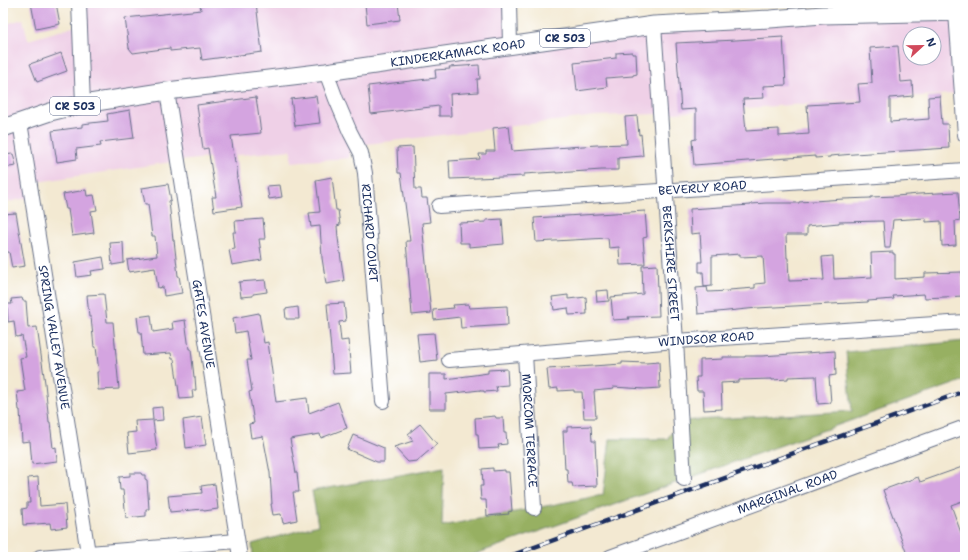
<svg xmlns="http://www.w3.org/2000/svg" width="968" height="560" viewBox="0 0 968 560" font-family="'Shantell Sans',sans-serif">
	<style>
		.built { fill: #efd0e7; fill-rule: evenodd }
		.forest { fill: #97b062; stroke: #597060 }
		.building { fill: #d4a4e0 }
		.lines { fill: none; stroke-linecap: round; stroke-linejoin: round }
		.minor-casing { stroke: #677087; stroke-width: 16 }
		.major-casing { stroke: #677087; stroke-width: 19 }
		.minor { stroke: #fff; stroke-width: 14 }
		.major { stroke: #fff; stroke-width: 17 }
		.rail-casing { stroke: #1b2f5e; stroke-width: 4.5 }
		.rail { stroke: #fff; stroke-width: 3; stroke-dasharray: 9; stroke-linecap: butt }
		.labels { text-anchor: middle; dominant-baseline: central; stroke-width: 3; stroke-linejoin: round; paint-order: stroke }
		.shield { fill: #fff; stroke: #5f6d8e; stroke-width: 1 }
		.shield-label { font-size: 11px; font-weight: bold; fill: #1b2f5e }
		.street-label { font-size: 12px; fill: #1b2f5e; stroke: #fff }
	</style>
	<rect width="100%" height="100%" fill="#fff"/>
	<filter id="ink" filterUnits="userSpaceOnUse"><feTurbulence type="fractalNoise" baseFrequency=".025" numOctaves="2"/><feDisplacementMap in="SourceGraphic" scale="8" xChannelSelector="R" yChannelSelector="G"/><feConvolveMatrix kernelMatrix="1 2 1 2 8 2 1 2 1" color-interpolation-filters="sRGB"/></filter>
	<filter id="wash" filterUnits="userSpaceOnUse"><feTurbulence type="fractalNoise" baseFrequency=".012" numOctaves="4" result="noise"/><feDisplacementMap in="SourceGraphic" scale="16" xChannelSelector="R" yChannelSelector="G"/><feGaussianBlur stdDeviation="0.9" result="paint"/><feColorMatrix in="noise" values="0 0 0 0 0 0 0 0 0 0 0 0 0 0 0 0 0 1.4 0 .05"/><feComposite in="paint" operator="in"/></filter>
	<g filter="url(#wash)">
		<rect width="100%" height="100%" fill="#f3e9d2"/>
		<path class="built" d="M79 3H507L510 45 654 25 965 12V93L660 114 596 116 351 146 349 158 291 162V150L178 161 30 183 32 197 3 203V25L23 19 28 40 80 25ZM910 34H934V58H910Z"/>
		<path class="forest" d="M965 341V380L467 557H253L252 544 318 525 312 491 444 467 442 526 603 495 610 439H667L680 421 852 411 846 352Z"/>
		<g id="blocks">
			<path class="building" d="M31 3H56L60 24 36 29Z
				M204 3H256L262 52 202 60 200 48 170 51V48L133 53 129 48 125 18 201 10 200 5H204Z
				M379 3H398L400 20 367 24 365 4Z
				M783 37 786 85 763 86 764 98 743 99 746 131 779 129V136L809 134 807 105 860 102 858 84 872 83 870 48 898 46 901 82 912 81 913 96 890 98V122L929 119 928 97 940 96 942 124H948L949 148 854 154 830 156V157L815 158V156L694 165 692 140 696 139V109L681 110 676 43 736 40Z
				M632 52V54H636L637 74 633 75V76L606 78 607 87 577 91 574 63 616 58V53Z
				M61 53 67 71 37 82 30 64Z
				M479 65 480 79H477L478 92 450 94 451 116H439V106L371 114 368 86 436 78 435 70 450 69 449 67Z
				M316 96 320 123 295 126 291 99Z
				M256 97 261 133 231 136 235 162H236L238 178H237L242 207 214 211 212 197H216L208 148 203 149 197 105Z
				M130 110 134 138 100 142 101 146 76 149 77 159 57 162 52 131 82 127V124L108 121 107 114Z
				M637 116 639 135 641 134 643 156 618 158V170H602L556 173V172L524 174V176L502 177 450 179 449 161 480 159 479 154H486V151H495L493 128 509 126 512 151 597 145 627 144 625 117Z
				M413 147 415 189H421L422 198H427L430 222 422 223 431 313 412 315 406 241H410L401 173H398L397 148Z
				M13 154 16 166 3 168V155Z
				M332 177 336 210H338L340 225 337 226 338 238 344 281 326 284 322 258 320 226 311 227 309 213 320 212 316 180Z
				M168 184 171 200 169 201 173 240H174L178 276H179L182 293 164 296 163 287 158 288 155 268 129 272 127 260 157 256 155 236H152L148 204H145L142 188Z
				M280 185 282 197 269 199 267 186Z
				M86 190 87 196 94 195 97 210 91 211 94 233 72 236 68 209H66L63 194Z
				M958 192 960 220 955 221 956 245 942 246 941 221 926 222V218L893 220 890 248H885L883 221 839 222V223L807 226V235H786L787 258H788L789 281 824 280 822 257 833 256 834 279 872 277 871 253 893 252V254H895V279L925 277V273L962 272 963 296 925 298 924 294 893 296 894 299 868 301V302L757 308 698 314 696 288 707 287 708 292 729 291V290L755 288V284L765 283 763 256 740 257V254L712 256V286L704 287 703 272H699V262H702L700 233 691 234 690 209 751 205V204L766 203H799V202L843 199 871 198V197L896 196 919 194Z
				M645 211 647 237 643 238 645 264 620 265 619 247 609 248 608 238 536 242 534 218Z
				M16 213 25 266 12 268 9 252H3V214Z
				M263 219 265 239H259L262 260 232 265 229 250 235 249 233 232H236L235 221Z
				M502 219 504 244 469 247V243H460L459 223 486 222V220Z
				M123 242 124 263 112 265 110 243Z
				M103 257 105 269 91 271 92 275 77 277 75 262Z
				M657 265 659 316 628 317 629 319 613 320 611 297 643 294 642 266Z
				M265 280 267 292 253 294V296L241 297 239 282Z
				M608 290 609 301 597 302 596 291Z
				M104 294 107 322H113L119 389 98 390 97 372H99L96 347H94L91 317H89L87 295Z
				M568 295V299L586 297 587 314 569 315 568 308 554 310 552 297Z
				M22 298 23 301H26L28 328 37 327 45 383 49 422H50L53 448 56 447 57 461 32 464 30 441 22 442 20 410H19L17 392 25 391 20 358 26 357 22 336 16 337 14 321 8 322 7 304H12L11 299Z
				M344 303 346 321 339 322 341 341 348 340 351 373 333 374 327 304Z
				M468 304 469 308 507 306 508 325 461 328 460 317 434 320 433 310 454 308 453 305Z
				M298 307 299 319H286L285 309Z
				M259 313 264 343 268 342 276 402 307 398 309 413 338 402 347 428 321 438 320 434 290 439 296 473H297L299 492H293L297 520 283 523 281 514 273 515 271 504H272L270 473 263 436 251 438 249 424 254 423 249 392 252 391 247 360H251L246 331 235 333 233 318Z
				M151 315 153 332 173 329 172 322 185 320 189 349H191L194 377H195L196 390H192L193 398 180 399 174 359H172L171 353 143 355 141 332H139L137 317Z
				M434 333 437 360 420 362 417 334Z
				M835 351 836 375 829 376 831 403 818 404 816 376 788 377V379L772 380V379L739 380V382L721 383 722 409 704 410 703 391H697L696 377H700V360L723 359V357H745V356H762Z
				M622 362 646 363 659 362 660 388 645 389 613 387 614 389 594 391 596 418H584L582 392H574V390L558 391V388L549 389 547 369 622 364Z
				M507 369 508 385 496 386 497 391 484 392V391H480V390L446 394V409H429V374H446V379L488 373V370Z
				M162 407 163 420 153 421 157 450 129 453 127 433 136 432 135 421 153 420 152 408Z
				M495 416 496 418H503L504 433H506L507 444 498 445 499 448 479 449 478 434H476L475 418Z
				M202 417 206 445 186 448 183 420Z
				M420 424 437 444 417 461 408 462 394 447 413 441 408 434Z
				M591 426 592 441H595L597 486 573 487 572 483H568L567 469H565L563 431H567V427Z
				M353 435 384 448V462H377L347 449Z
				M965 466V500L951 505 965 544V557H908L883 490 918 477 920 482Z
				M493 468V471L505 470V472H509L512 511 508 512 509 514 487 516 486 500H481L480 486H483L482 469Z
				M130 473H141L142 475H145V479L147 480 149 509H146V516L126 518 123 490H120L119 477 130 476Z
				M38 477 40 506 65 504 67 527 51 529 50 523 23 525 22 509 27 508V503H30L28 478Z
				M215 484 218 509 204 511 203 509 170 512 168 496 202 493 201 486Z"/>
		</g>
	</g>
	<g filter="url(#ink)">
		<use href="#blocks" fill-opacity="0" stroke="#677087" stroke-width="1"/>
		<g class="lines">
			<g class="minor-casing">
				<g id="minor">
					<path d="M79 3 83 104"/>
					<path d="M509 3 510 45"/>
					<path d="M956 13 965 135"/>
					<path id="s1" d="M654 25 676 341 684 479"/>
					<path id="s2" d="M326 72 336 99 350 132 361 153 365 173 383 401"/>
					<path id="s3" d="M167 91 240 557"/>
					<path id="s4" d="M20 122 88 553"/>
					<path id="s5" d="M439 206 965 170"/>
					<path id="s6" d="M525 354 534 508"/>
					<path id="s7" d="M449 360 676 341 965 322"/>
					<path d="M40 557 237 541"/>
					<path id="s8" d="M610 557 965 427"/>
				</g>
			</g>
			<g class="major-casing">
				<g id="major">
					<path id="s9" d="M3 128 50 112 83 104 167 91 326 72 654 25 770 19 823 15 965 12"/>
				</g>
			</g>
			<use href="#minor" class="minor"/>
			<use href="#major" class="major"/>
			<g class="rail-casing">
				<path id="rail" d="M507 557 965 391"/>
			</g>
			<use href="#rail" class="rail"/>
		</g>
	</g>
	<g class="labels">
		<g class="shield">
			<rect x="540" y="29" width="50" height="18" rx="3"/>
			<rect x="50" y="97" width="50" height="18" rx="3"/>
		</g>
		<g class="shield-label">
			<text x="565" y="38">CR 503</text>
			<text x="75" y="106">CR 503</text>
		</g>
		<g class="street-label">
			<text stroke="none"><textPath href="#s9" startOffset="462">KINDERKAMACK ROAD</textPath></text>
			<text stroke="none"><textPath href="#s5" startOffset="264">BEVERLY ROAD</textPath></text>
			<text stroke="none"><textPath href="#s2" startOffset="169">RICHARD COURT</textPath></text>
			<text stroke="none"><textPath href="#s1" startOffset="239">BERKSHIRE STREET</textPath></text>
			<text stroke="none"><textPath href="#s3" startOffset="236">GATES AVENUE</textPath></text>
			<text stroke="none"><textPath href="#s4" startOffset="218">SPRING VALLEY AVENUE</textPath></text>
			<text stroke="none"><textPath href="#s7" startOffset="258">WINDSOR ROAD</textPath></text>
			<text stroke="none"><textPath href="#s6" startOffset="77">MORCOM TERRACE</textPath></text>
			<text stroke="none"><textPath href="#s8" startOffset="189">MARGINAL ROAD</textPath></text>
		</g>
	</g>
	<rect width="968" height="560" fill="none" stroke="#fff" stroke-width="16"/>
	<g transform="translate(922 46) rotate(68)"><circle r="19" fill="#ffffff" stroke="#a4acbf"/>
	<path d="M0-3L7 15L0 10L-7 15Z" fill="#d1495b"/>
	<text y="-6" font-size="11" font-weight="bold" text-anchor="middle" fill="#1b2f5e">N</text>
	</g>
</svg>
